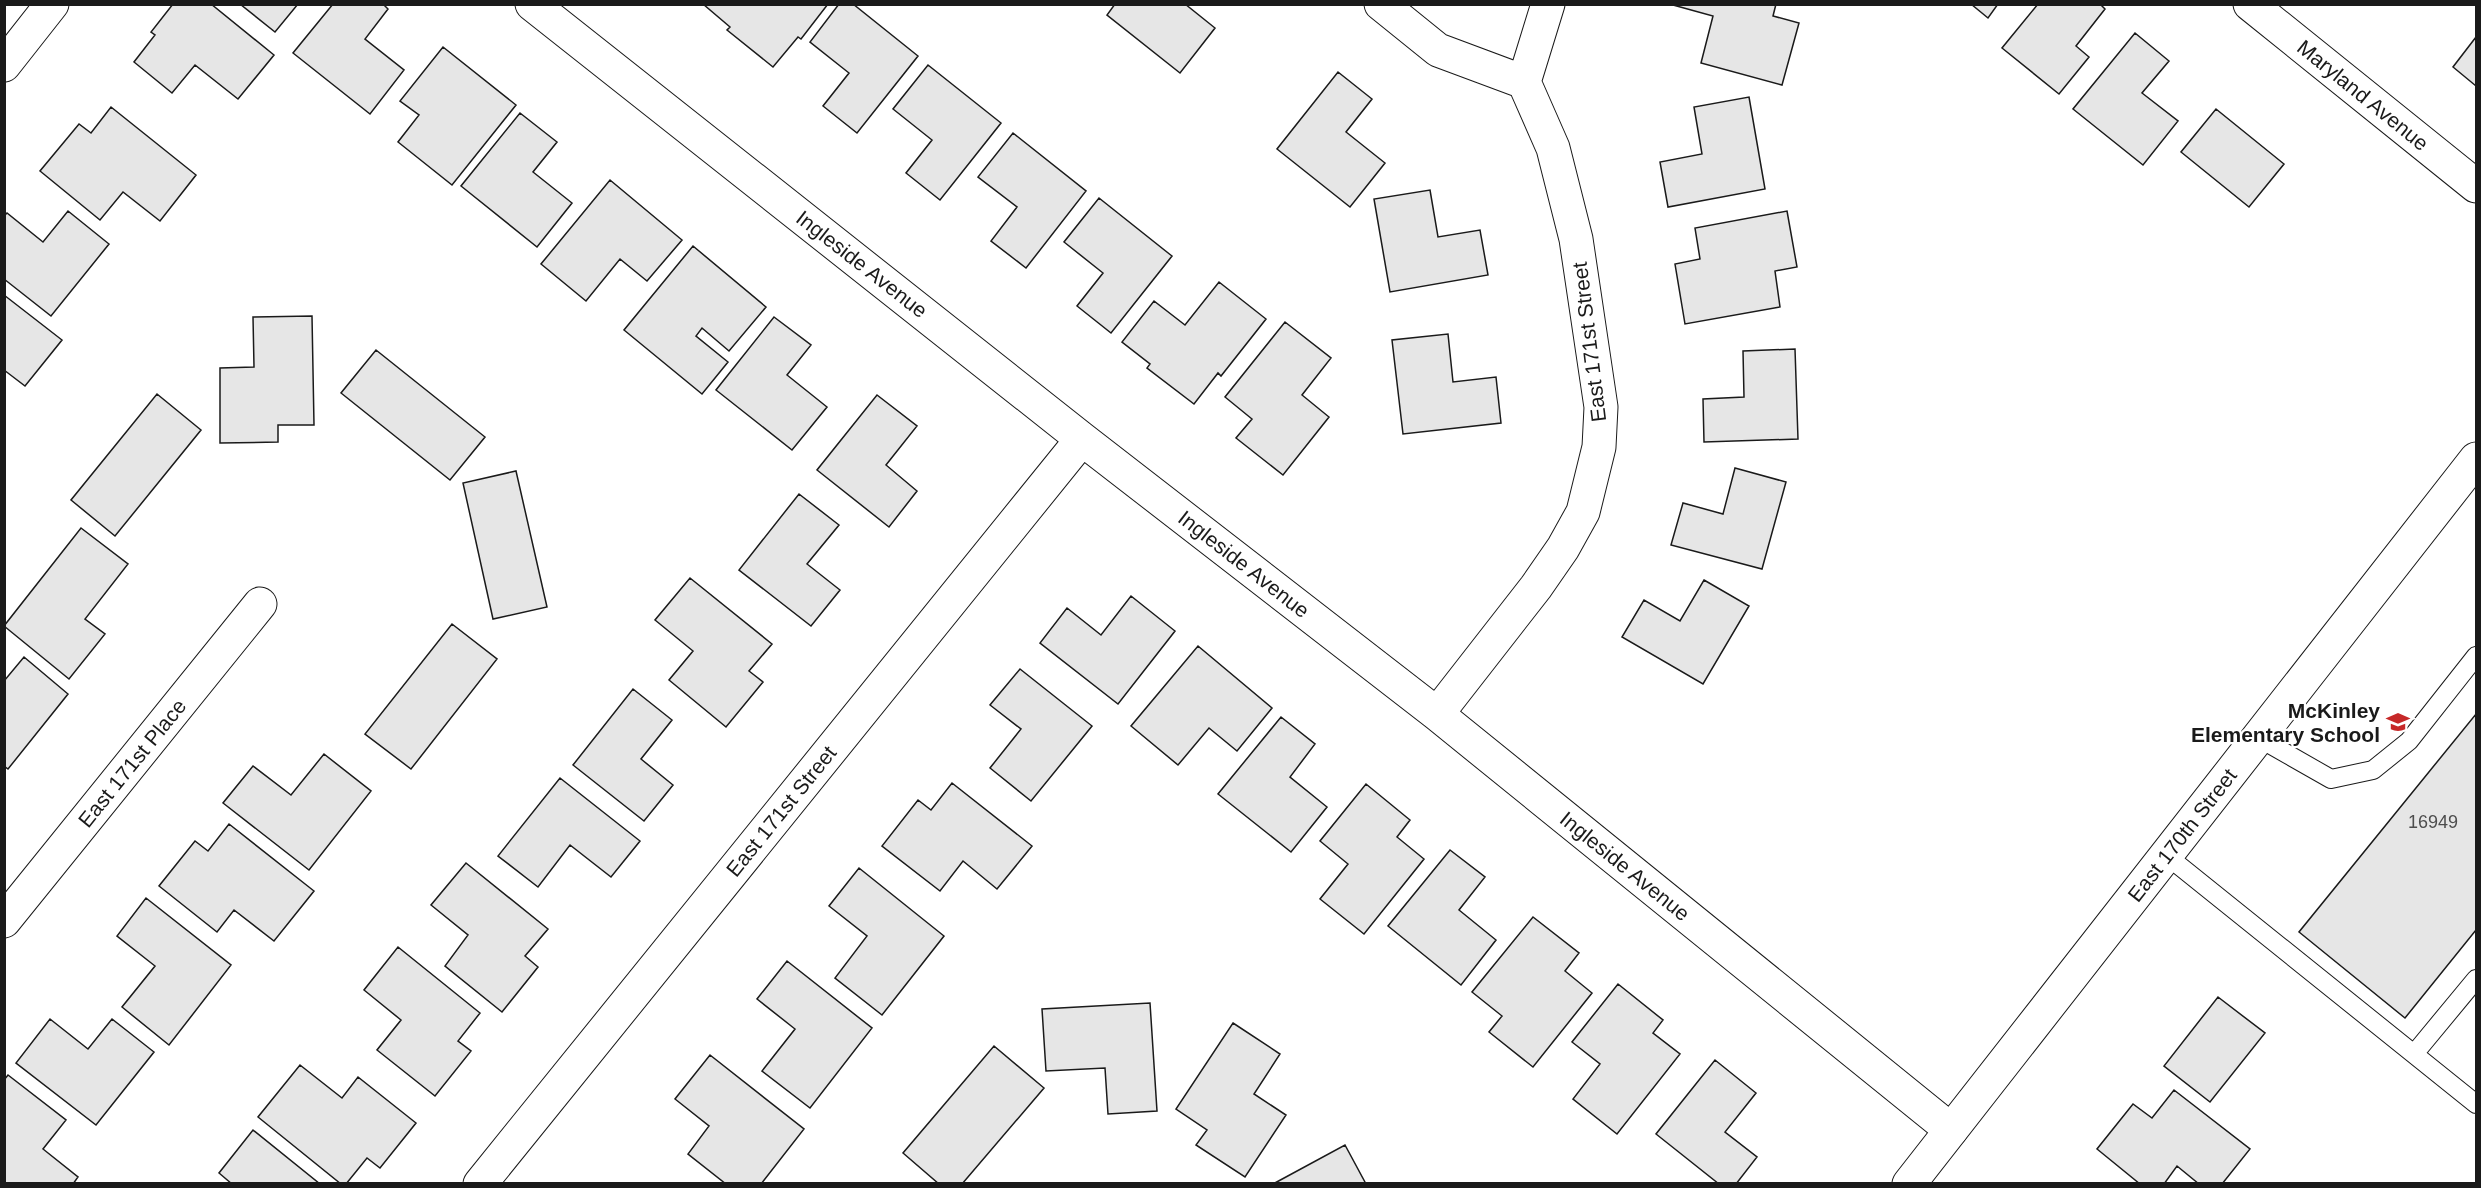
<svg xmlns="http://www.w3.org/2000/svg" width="2481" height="1188" viewBox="0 0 2481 1188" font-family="Helvetica,sans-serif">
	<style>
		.building { fill: #e6e6e6; stroke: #1a1a1a; stroke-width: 1.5 }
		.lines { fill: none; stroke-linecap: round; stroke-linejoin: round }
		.service-casing { stroke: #1a1a1a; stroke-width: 20 }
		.minor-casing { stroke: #1a1a1a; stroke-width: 35 }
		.tertiary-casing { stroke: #1a1a1a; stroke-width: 35 }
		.service { stroke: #fff; stroke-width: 18 }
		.minor { stroke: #fff; stroke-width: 33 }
		.tertiary { stroke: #fff; stroke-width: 33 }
		.labels { text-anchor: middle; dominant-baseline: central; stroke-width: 4.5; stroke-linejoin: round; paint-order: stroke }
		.number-label { font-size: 18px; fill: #4d4d4d }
		.street-label { font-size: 21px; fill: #1a1a1a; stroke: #fff }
		.poi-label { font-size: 21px; font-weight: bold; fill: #1a1a1a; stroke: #fff; text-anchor: end }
	</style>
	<rect width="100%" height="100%" fill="#fff"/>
	<path class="building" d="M173 4H211L274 55 238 99 195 65 172 93 134 62 155 35 151 32Z
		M240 4H298L275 32Z
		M333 4H383L388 9 365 39 404 70 370 114 293 53Z
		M703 4H828L801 39 798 37 773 67 727 30 730 27Z
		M839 4H853L918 56 857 133 823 106 849 73 810 42Z
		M1115 4H1185L1215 28 1180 73 1107 15Z
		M1776 4 1773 16 1799 23 1782 85 1701 63 1713 16 1673 5Z
		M1971 4H1998L1988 18Z
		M2038 4H2100L2105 9 2076 46 2089 57 2059 94 2002 48Z
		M2135 33 2169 61 2142 93 2178 121 2143 165 2073 109Z
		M2476 37V86L2453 67Z
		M443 47 516 105 452 185 398 142 419 115 400 101Z
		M928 65 1001 123 940 200 906 173 932 140 893 109Z
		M1338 72 1372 99 1346 132 1385 163 1350 207 1277 149Z
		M1749 97 1765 189 1668 207 1660 162 1702 154 1694 107Z
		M111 107 196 175 160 221 123 192 100 220 40 171 79 124 91 133Z
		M2216 109 2284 164 2249 207 2181 152Z
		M520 113 557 142 533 172 572 203 537 247 461 186Z
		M1013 133 1086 191 1026 268 991 241 1017 207 978 177Z
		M610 180 682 240 647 281 620 259 586 301 541 264Z
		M1430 190 1438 237 1480 230 1488 275 1390 292 1374 199Z
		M1099 198 1172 256 1111 333 1077 306 1103 273 1064 242Z
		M68 211 109 244 51 316 4 279V216L7 213 43 242Z
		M1787 211 1797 267 1775 271 1780 307 1685 324 1675 264 1700 259 1695 228Z
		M693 246 766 307 729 351 702 328 696 336 728 362 702 394 624 330Z
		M1219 282 1266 319 1221 376 1218 373 1194 404 1147 368 1150 364 1122 342 1154 301 1185 325Z
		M4 295 62 340 25 386 4 370Z
		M312 316 314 425H278V442L220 443V368L254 367 253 317Z
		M774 317 811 345 787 375 827 407 792 450 716 390Z
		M1285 322 1331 358 1302 395 1329 417 1283 475 1236 438 1252 419 1225 397Z
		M1448 334 1453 382 1496 377 1501 423 1403 434 1392 340Z
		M1795 349 1798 439 1704 442 1703 399 1744 397 1743 351Z
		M376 350 485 437 450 480 341 393Z
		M157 394 201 430 115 536 71 500Z
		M877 395 917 426 886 465 917 491 889 527 817 470Z
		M1735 468 1786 482 1762 569 1671 545 1683 503 1723 514Z
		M516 471 547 607 493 619 463 483Z
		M799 494 839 525 807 564 840 590 811 626 739 570Z
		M81 528 128 564 85 619 105 634 69 679 4 626Z
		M690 578 772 644 749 671 763 682 726 727 669 680 693 651 655 620Z
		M1704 580 1749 606 1703 684 1622 637 1644 600 1680 621Z
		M1131 596 1175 631 1118 704 1040 643 1067 608 1101 635Z
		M452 624 497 659 411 769 365 734Z
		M1198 646 1272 708 1237 751 1209 728 1178 765 1131 726Z
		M24 657 68 694 8 769 4 766V681Z
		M1020 669 1092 726 1031 801 990 768 1021 729 990 705Z
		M633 689 672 720 641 759 673 785 644 821 573 765Z
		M2476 714V930L2405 1018 2299 932Z
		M1281 717 1315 744 1290 777 1327 807 1291 852 1218 794Z
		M324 754 371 791 309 870 223 803 253 766 291 795Z
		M560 778 640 841 611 877 570 845 538 887 498 856Z
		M952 783 1032 846 997 889 963 861 940 891 882 846 918 800 931 810Z
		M1366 784 1410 820 1397 837 1424 859 1364 934 1320 899 1348 864 1320 841Z
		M229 824 314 891 274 941 234 910 217 932 159 886 195 841 208 851Z
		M1450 850 1485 877 1459 910 1496 940 1461 985 1388 926Z
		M466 863 548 929 525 956 538 967 502 1012 445 966 468 935 431 905Z
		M859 868 944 936 882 1015 835 978 867 936 829 906Z
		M146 898 231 965 169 1045 122 1007 155 966 117 936Z
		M1533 917 1579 953 1565 971 1592 993 1533 1067 1489 1032 1502 1016 1472 992Z
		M398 947 480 1013 458 1041 471 1051 435 1096 377 1050 401 1020 364 990Z
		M787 961 872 1028 810 1108 762 1071 795 1029 757 999Z
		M1618 984 1663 1020 1653 1033 1680 1054 1617 1134 1573 1099 1600 1064 1572 1042Z
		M2218 997 2265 1033 2210 1102 2164 1066Z
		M1150 1003 1157 1111 1108 1114 1105 1068 1046 1071 1042 1009Z
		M50 1019 88 1049 112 1019 154 1052 96 1125 16 1063Z
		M1233 1023 1280 1054 1254 1094 1286 1115 1245 1177 1196 1145 1207 1130 1176 1109Z
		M994 1046 1044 1088 962 1184H939L903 1153Z
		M710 1055 804 1129 761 1184H726L688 1154 709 1126 675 1099Z
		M1715 1060 1756 1093 1725 1132 1757 1157 1736 1184H1719L1656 1134Z
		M300 1065 342 1098 358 1077 416 1123 380 1168 367 1158 346 1184H341L258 1117Z
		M8 1075 66 1120 43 1149 78 1177 73 1184H4V1080Z
		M2174 1090 2250 1149 2222 1184H2199L2177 1166 2164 1184H2140L2097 1149 2133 1104 2152 1118Z
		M253 1130 320 1184H232L219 1173Z
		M1345 1145 1366 1184H1273Z"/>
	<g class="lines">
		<g class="service-casing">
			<path id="service" d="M2259 738 2331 779 2373 770 2409 741 2476 656
				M2166 855 2476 1104
				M2414 1054 2476 979"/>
		</g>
		<g class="minor-casing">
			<path id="minor" d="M532 4 1082 439 1437 714 1951 1130
				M1381 4 1438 50 1524 82
				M2250 4 2476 186
				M4 65 52 4
				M1437 714 1536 587 1563 548 1583 512 1599 447 1601 407 1576 239 1553 148 1524 82 1548 4
				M4 921 260 604
				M480 1184 1082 439"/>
		</g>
		<g class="tertiary-casing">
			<path id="tertiary" d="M1909 1184 2476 459"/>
		</g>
		<use href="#service" class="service"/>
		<use href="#minor" class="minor"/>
		<use href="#tertiary" class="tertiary"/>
	</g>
	<defs>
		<g id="school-bare" transform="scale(1.8)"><path d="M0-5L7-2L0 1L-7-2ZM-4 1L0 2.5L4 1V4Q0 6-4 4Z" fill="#c62828" stroke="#fff" stroke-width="2.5" paint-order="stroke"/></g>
	</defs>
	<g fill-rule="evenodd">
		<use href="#school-bare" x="2398" y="722"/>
	</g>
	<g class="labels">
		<g class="number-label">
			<text x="2433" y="822">16949</text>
		</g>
		<g class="street-label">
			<text transform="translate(2363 95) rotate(39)">Maryland Avenue</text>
			<text transform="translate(862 264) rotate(38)">Ingleside Avenue</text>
			<text transform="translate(1589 342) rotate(-97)">East 171st Street</text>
			<text transform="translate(1244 564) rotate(38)">Ingleside Avenue</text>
			<text transform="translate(132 763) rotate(-51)">East 171st Place</text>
			<text transform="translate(781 811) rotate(-51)">East 171st Street</text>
			<text transform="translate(2182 835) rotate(-52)">East 170th Street</text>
			<text transform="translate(1625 866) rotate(39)">Ingleside Avenue</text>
		</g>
		<g class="poi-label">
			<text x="2380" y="710">McKinley<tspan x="2380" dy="24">Elementary School</tspan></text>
		</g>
	</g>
	<rect width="2481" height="1188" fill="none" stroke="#1a1a1a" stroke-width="12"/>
</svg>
